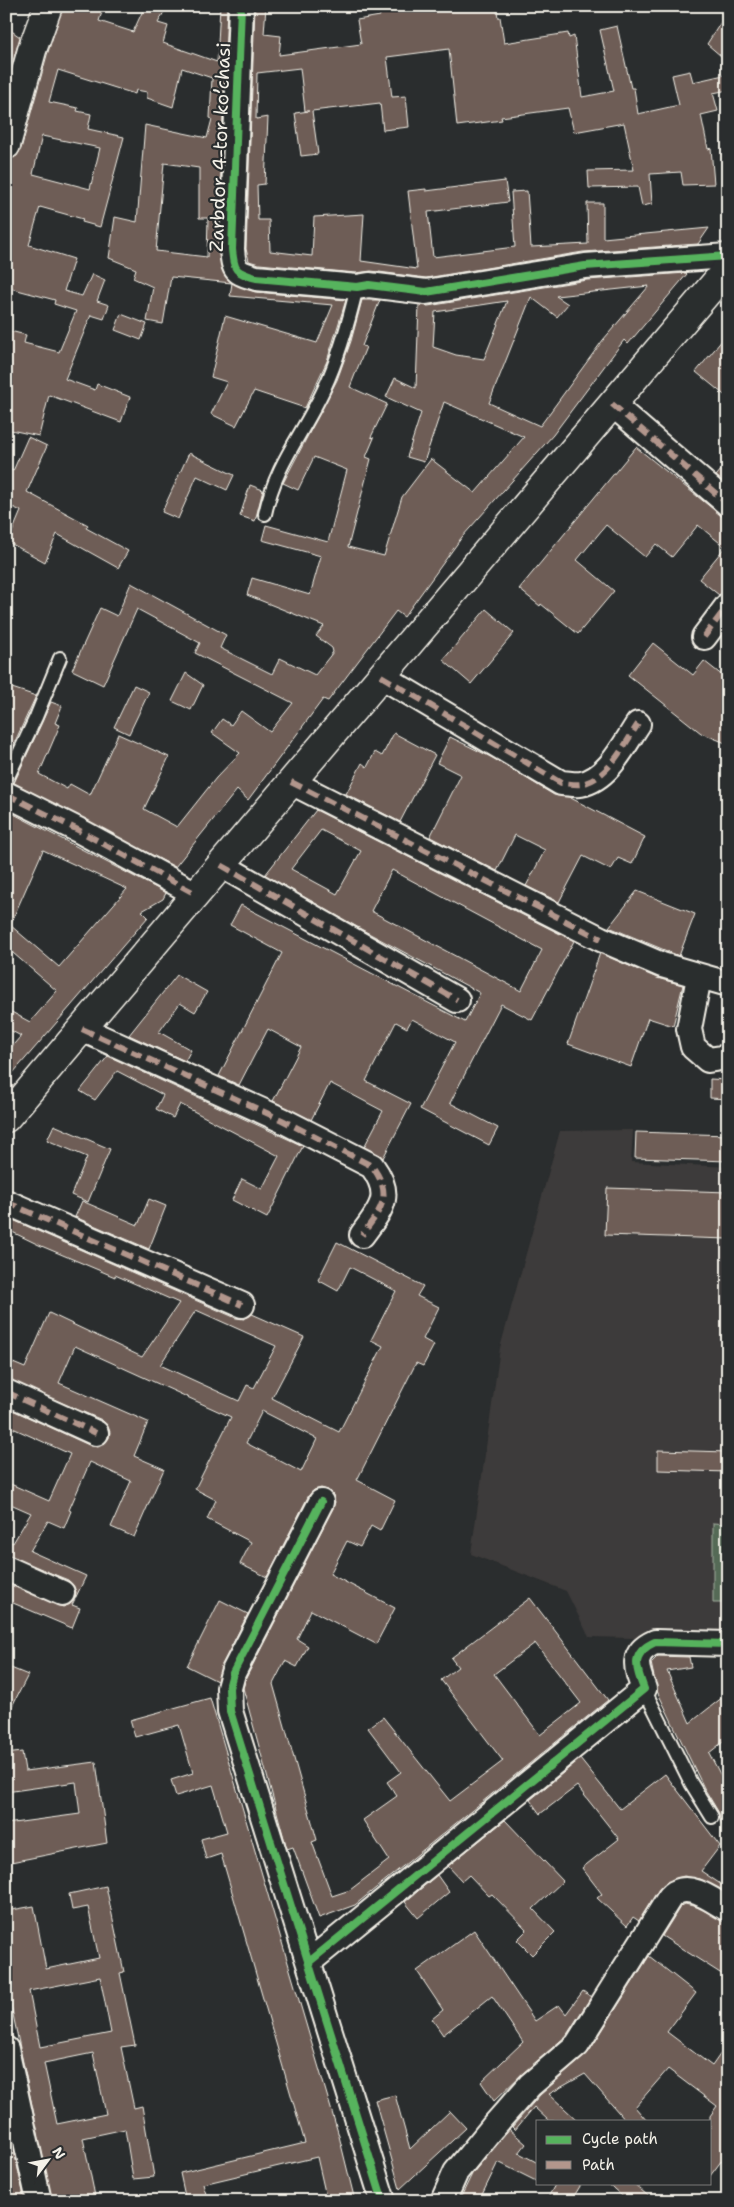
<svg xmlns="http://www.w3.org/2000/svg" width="734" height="2207" viewBox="0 0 734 2207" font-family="'Shantell Sans',sans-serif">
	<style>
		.built { fill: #3e3b3a }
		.green { fill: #556b57; stroke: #a4aea0 }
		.building { fill: #6e5d56; stroke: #f4f1e8; fill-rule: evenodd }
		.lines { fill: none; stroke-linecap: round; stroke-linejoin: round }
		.lane-casing { stroke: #f4f1e8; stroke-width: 16 }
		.street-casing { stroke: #f4f1e8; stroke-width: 28 }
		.secondary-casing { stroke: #f4f1e8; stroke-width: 31 }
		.lane { stroke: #2a2d2e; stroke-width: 12 }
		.street { stroke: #2a2d2e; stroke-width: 24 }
		.secondary { stroke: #2a2d2e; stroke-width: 28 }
		.quiet { stroke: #b2968c; stroke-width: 6; stroke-dasharray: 12 6; stroke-linecap: butt }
		.cycleway-casing { stroke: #2a2d2e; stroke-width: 11 }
		.cycleway { stroke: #56b35d; stroke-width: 8 }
		.labels { text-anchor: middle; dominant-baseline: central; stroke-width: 4.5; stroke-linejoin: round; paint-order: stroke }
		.street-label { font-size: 19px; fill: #f4f1e8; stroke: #2a2d2e }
	</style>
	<rect width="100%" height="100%" fill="#2a2d2e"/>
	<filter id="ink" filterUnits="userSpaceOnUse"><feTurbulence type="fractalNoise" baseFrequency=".02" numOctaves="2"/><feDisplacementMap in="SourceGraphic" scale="10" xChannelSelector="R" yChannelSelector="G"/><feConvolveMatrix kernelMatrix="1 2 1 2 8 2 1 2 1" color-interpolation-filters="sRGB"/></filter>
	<g filter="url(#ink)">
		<path class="built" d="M633 1130 631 1162 728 1167V1640L589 1637 566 1591 471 1554 500 1348 560 1131Z"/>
		<path class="green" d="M713 1523 728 1524V1603H713Z"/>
		<path class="building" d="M63 6H104L99 21 133 32 145 6H167L158 23 168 26 163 43 217 62 220 6H227L218 249 222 270 232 283 171 277 163 324 147 321 153 287 133 278 136 269 109 258 115 217 137 222 145 125 207 138 212 119 210 118 212 78 182 68 173 107 147 98V92L136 90 135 94 58 70 49 102 78 108 77 111 91 114 88 129 124 137 100 227 82 222 83 219 40 207 29 245 74 259 64 291 82 296 92 274 105 280 97 301 109 305 104 319 91 315 65 379 95 390 97 384 130 397 121 422 49 395 39 436 6 429V330L26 335 24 343 59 352 76 311 54 304 55 300 6 287V160L17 156 21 149 47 55ZM42 136 100 148 90 189 33 174ZM164 163 199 168V218H208L207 257 156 251Z
			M255 6H266L264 34 281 36 279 55 361 44 357 20 380 16 378 6H397V9L416 6H496L498 17H500L504 43 568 33 569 38 574 36 582 97 614 91 600 30 617 26 631 88H634L638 114 679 105 672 75 690 71 693 82 728 74V90L713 93 718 111 701 115 708 149 711 148 714 184 683 185 681 172 650 174 652 204 642 206 638 187 589 188 588 171 634 170 624 123 574 132 568 108 501 117 502 120 457 126 449 49 387 57 392 97 406 96 409 127 383 130 380 103 312 111 318 154 301 156 295 113 309 111H305L300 68 257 73 256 119 268 117 265 184 257 185 258 220H269L270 251 312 256 314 217 364 214 361 261 417 269 408 191 426 189V191L505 181 508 202 428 212 433 257 515 247 511 192 527 191 531 247 588 244 587 203H603V238L709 228 698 244 583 252 426 278 371 271 356 273 259 264 249 261 246 249Z
			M728 11V62L707 44Z
			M6 27 20 37 6 85Z
			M686 273 687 274 628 344 624 340 553 435 462 537 404 617 396 611 328 701 323 699 248 800 237 790 175 867 14 783 51 702 62 706 55 723 60 725 39 774 67 789 70 784 90 795 118 734 169 757 144 809 177 827 216 778 240 753 212 733 222 719 231 725 241 711 270 732 293 703 195 653 200 643 137 609 103 685 72 670 100 608 117 616 131 583 226 635 220 648 272 674 280 658 315 675 333 652 332 648 316 636 324 626 247 595 252 578 310 595 321 556 262 540 266 525 328 542 347 470 314 457 298 490 283 483 337 380 351 341 362 300H380L362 346 366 347 350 387 387 404 371 437 374 438 366 457 371 459 348 547 384 556 402 497 431 459 475 493 524 437 444 402 424 462 407 457 421 413 386 397 395 378 416 388 419 305 428 306 587 280ZM649 286 603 340 540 426 489 403 531 297 557 317 568 304 556 296ZM507 301 484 359 456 355 433 347 435 312Z
			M232 283 255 292 346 300 327 361 305 408 254 391 236 426 211 414 227 382 211 377 225 316 317 343 333 305 230 296Z
			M121 314 147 324 141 340 115 330Z
			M728 333V398L696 372Z
			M28 437 47 446 27 492 88 525 86 528 128 551 118 568 57 534 45 562 8 542 21 511 6 504V467L13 471Z
			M636 447 728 521V587L719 595 699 579 725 547 698 525 672 557 656 544 645 557 606 525 577 560 614 591 578 634 541 604 540 606 519 589Z
			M189 453 234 475 227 490 197 476 178 519 162 512Z
			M728 462V486L716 476Z
			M250 485 263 490 255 521 240 516Z
			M486 609 514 633 471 684 443 660Z
			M653 643 693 675 704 661 728 680V744L701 733 628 675Z
			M186 673 203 685 191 710 172 701Z
			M134 685 149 692 129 734 114 727Z
			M6 686 36 696 6 761Z
			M394 733 435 755 400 822 346 794 362 763 367 767 375 752 382 756Z
			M450 737 493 758 554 795 569 797 645 837 632 864 618 858 611 870 583 856 559 902 526 886 545 850 515 835 497 871 430 837 461 775 437 763Z
			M6 810 166 893 163 899 142 911 148 917 6 1081V1053L21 1036 6 1028V1009L30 1022 57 991 6 947ZM43 850 127 889 59 967 10 925Z
			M316 810 574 941 532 1020 501 1004 450 1103 498 1128 489 1145 420 1109 455 1042 412 1019 407 1028 396 1022 366 1081 411 1104 383 1158 364 1147 383 1111 330 1083 311 1120 273 1101 301 1047 268 1029 239 1085 219 1076 282 953 230 925 241 905 465 1022 480 993 359 928 265 875ZM321 830 361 851 337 894 291 869ZM392 870 542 950 521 991 371 911Z
			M637 891 695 914 679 956 609 927Z
			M600 953 657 978 683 985 673 1026 648 1018 631 1067 568 1044Z
			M177 975 207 992 195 1012 180 1003 159 1032 191 1050 185 1061 129 1035Z
			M108 1056 303 1146 267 1218 232 1200 242 1179 262 1189 279 1156 180 1104 173 1118 156 1109 163 1095 117 1071 95 1100 80 1091Z
			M710 1079 728 1080V1099L710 1098Z
			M54 1125 110 1149 88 1202 71 1195 87 1157 47 1140Z
			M636 1132 728 1135V1161L635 1158Z
			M607 1188 728 1192V1239L605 1235Z
			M149 1199 166 1206 149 1249 75 1217 82 1201 138 1225Z
			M6 1217 236 1318 244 1319 252 1314 304 1337 272 1398 339 1432 383 1346 371 1340 396 1291 350 1267 338 1291 318 1280 337 1242 423 1286 417 1296 439 1307 423 1339 434 1345 423 1366 416 1363 357 1480 395 1500 380 1531 371 1526 360 1547 347 1541 330 1574 395 1608 376 1644 311 1610 297 1639 308 1646 297 1667 285 1661 273 1684 317 1840 312 1842 332 1896 350 1890 389 1860 363 1820 397 1796 387 1782 401 1772 368 1728 383 1717 450 1801 503 1761 441 1680 458 1667 451 1658 530 1598 608 1700 355 1905 319 1918 293 1847 287 1849 243 1688 246 1678 333 1508 335 1502 333 1495 328 1490 321 1488 314 1490 309 1495 267 1577 240 1564 251 1542 207 1519 216 1500 195 1489 231 1417 75 1346 59 1383 148 1422 134 1456 164 1469 134 1537 111 1527 131 1481 90 1462 69 1510 71 1511 64 1528 48 1521 30 1551 86 1576 72 1605 80 1608 72 1628 6 1600V1583L63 1607 70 1604 75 1598 76 1592 73 1585 68 1580 6 1555 11 1542 13 1543 31 1513 6 1502V1482L49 1501 70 1454 6 1425V1407L91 1446 98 1447 104 1444 109 1438 110 1432 107 1425 102 1420 6 1379V1360L25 1368 49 1313 142 1357 179 1303 115 1275V1277L39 1245 6 1229ZM196 1310 276 1346 254 1388 247 1385 239 1401 160 1365ZM262 1411 317 1439 301 1472 246 1443ZM535 1643 581 1703 540 1735 494 1674Z
			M658 1450 728 1452V1472L658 1470Z
			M220 1600 248 1614 221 1667 217 1681 187 1666Z
			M658 1656 689 1657 691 1667 667 1671 690 1723 728 1693V1738L709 1753 728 1789V1836L720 1820 719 1813 704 1788 657 1691 651 1663Z
			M6 1666 28 1675 6 1718Z
			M210 1698 339 2136 355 2201H327L317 2157 203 2184 208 2201H186L180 2173 305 2143 221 1854 206 1859 201 1839 227 1832 213 1785 176 1796 171 1780 193 1773 179 1725 135 1737 130 1720Z
			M22 1752 25 1771 96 1762 107 1843 6 1863V1824L80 1814 76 1782 6 1792V1754Z
			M580 1759 620 1809 665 1774 720 1846 701 1871 728 1889V1893L700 1879 684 1876 673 1879 659 1889 639 1921 633 1917 627 1926 597 1898 602 1894 582 1868 619 1839 577 1786 540 1814 530 1800Z
			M505 1820 563 1881 533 1909 555 1932 532 1955 517 1940 527 1930 492 1894 489 1896 469 1875 462 1881 448 1866Z
			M437 1875 449 1892 418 1918 405 1902Z
			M106 1886 124 1972 120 1973 135 2045 121 2047 134 2108 142 2106 154 2177 133 2179 125 2129 83 2138 96 2201H52L6 1981V1911L34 1906 46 1969 99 1958 88 1907 72 1910 69 1894ZM100 1977 111 2033 40 2047 29 1991ZM93 2053 106 2114 57 2124 44 2063Z
			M685 1904 697 1907 728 1923V1978L662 1936 680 1907Z
			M474 1930 535 2021 559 2005 566 2014 583 1991 591 1997 566 2036 521 2075 494 2101 481 2082 523 2042 492 1996 443 2035 432 2019 443 2010 417 1971Z
			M649 1956 696 1993 667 2032 712 2066 728 2043V2152L710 2176V2116L717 2106 668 2069 635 2107 647 2121H626L585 2074 549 2094 578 2121H549L534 2107 515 2130 512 2127 540 2095 588 2053Z
			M395 2095 410 2149 450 2111 466 2128 400 2189 375 2100Z
			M6 2115 25 2201H6Z
			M509 2129 526 2144 519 2153 538 2163V2182L498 2162 479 2201H459L472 2174Z
			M556 2183H582L571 2201H546Z
			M607 2183H633L654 2201H628Z"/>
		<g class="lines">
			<g class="lane-casing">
				<path id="lane" d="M265 514C276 463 303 434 324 389 339 357 349 321 357 287
					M6 781 36 717 60 658
					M644 1689 691 1783 712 1817"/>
			</g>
			<g class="street-casing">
				<path id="street" d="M241 6 232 249C234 271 235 272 256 278L357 287 369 285 426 292 585 266 728 256
					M612 404 728 504
					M704 637 728 605
					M381 676 561 783C567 783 575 785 581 784 608 779 624 745 638 724
					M291 782 601 939 662 965 728 984
					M6 794 78 830 196 894
					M221 865 457 1000
					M699 977 689 1029 693 1047 708 1060 728 1057
					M82 1029 282 1120 372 1166C394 1196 381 1209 362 1235
					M6 1202 242 1305
					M6 1392 96 1433
					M321 1502 233 1673 229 1688 230 1711 383 2201
					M6 1568 62 1593
					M309 1962 644 1689C636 1668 630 1653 655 1642L728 1644
					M6 2049 39 2201
					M443 2201 456 2172 492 2128 530 2085 577 2045 668 1900C670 1897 674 1893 677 1892 693 1884 714 1902 728 1909"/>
			</g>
			<g class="secondary-casing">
				<path id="secondary" d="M6 145 32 50 48 6
					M6 1118 728 268"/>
			</g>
			<use href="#lane" class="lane"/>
			<use href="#street" class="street"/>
			<use href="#secondary" class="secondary"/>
			<path class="quiet" d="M612 404 728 504
				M704 637 728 605
				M381 676 561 783C567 783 575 785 581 784 608 779 624 745 638 724
				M291 782 601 939
				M6 794 78 830 196 894
				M221 865 457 1000
				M82 1029 282 1120 372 1166C394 1196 381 1209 362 1235
				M6 1202 242 1305
				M6 1392 96 1433"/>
			<g class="cycleway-casing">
				<path id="cycleway" d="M241 6 232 249C234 271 235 272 256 278L357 287 369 285 426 292 585 266 728 256
					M321 1502 233 1673 229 1688 230 1711 383 2201
					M309 1962 644 1689C636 1668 630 1653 655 1642L728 1644"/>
			</g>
			<use href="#cycleway" class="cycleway"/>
		</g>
	</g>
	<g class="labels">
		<g class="street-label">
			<text transform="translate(220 147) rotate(-88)">Zarbdor 4-tor koʼchasi</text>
		</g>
	</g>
	<rect width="734" height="2207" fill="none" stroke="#2a2d2e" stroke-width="25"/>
	<rect x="12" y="12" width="709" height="2182" fill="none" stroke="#f4f1e8" stroke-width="2" filter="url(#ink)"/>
	<rect x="536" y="2120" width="175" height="65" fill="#2a2d2e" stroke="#7b7b78"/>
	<rect x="546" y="2136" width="25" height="8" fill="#56b35d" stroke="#7b7b78"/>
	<text x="582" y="2144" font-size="15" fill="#f4f1e8">Cycle path</text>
	<rect x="546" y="2161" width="25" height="8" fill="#b2968c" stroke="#7b7b78"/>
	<text x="582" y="2170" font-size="15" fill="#f4f1e8">Path</text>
	<g transform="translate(48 2160) rotate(58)" stroke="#2a2d2e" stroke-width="4" paint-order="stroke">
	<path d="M0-4L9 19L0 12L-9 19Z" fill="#f4f1e8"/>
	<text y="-8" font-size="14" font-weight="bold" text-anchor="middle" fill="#f4f1e8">N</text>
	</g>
</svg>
